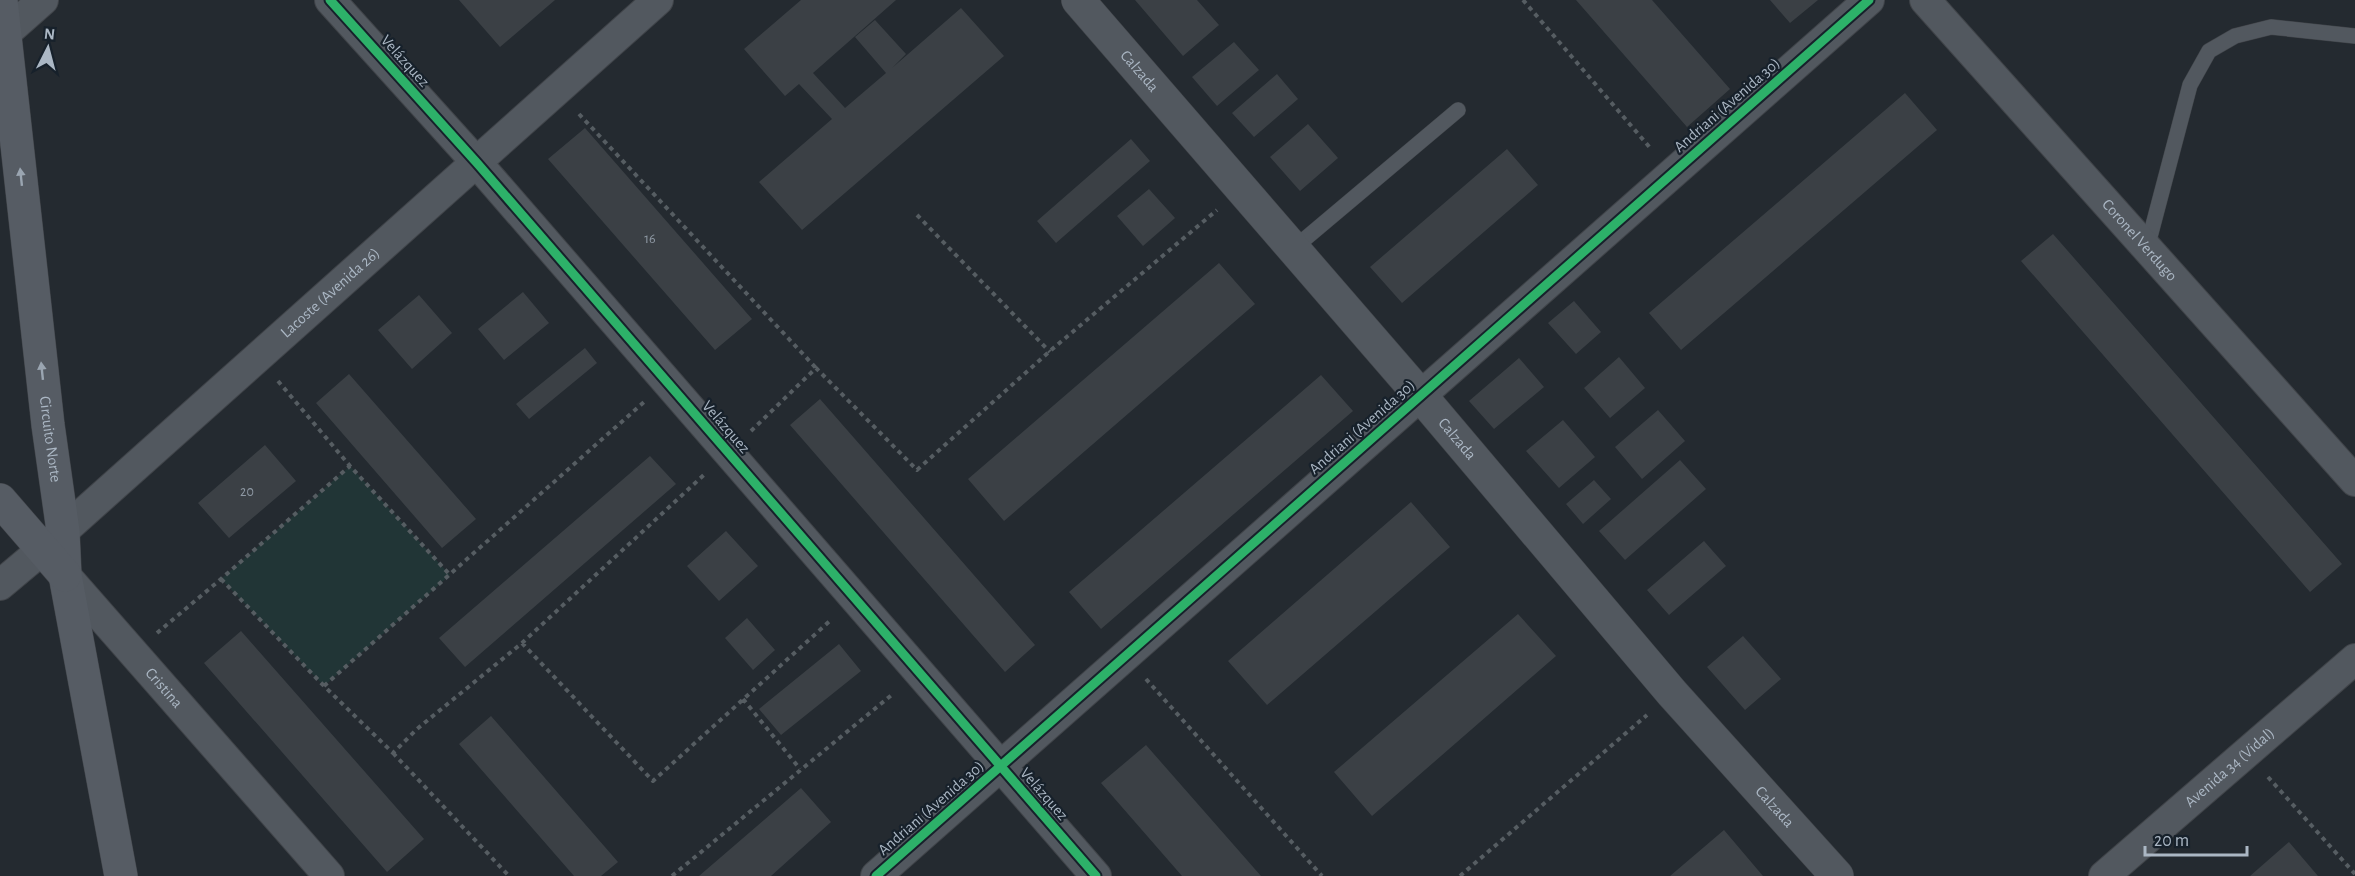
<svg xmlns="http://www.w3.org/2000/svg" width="2355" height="876" viewBox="0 0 2355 876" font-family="'Alegreya Sans',sans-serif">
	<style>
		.green { fill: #213536 }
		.building { fill: #3b4045 }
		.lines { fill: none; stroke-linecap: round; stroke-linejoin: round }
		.service-casing { stroke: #404449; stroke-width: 16 }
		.minor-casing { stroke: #404449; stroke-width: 32 }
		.tertiary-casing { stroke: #404449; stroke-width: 34 }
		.secondary-casing { stroke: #404449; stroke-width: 34 }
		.path { stroke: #565d62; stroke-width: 4; stroke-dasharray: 4.5 4.5; stroke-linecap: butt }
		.service { stroke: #52585f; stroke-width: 15 }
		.minor { stroke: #52585f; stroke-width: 30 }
		.tertiary { stroke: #52585f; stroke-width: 33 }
		.secondary { stroke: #565c64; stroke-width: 33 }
		.cycleway-casing { stroke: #17212b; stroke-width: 13 }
		.cycleway { stroke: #2db169; stroke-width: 9 }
		.oneway { fill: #9aa5b1 }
		.labels { text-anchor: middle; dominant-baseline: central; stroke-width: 4.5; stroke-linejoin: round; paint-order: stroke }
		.number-label { font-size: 14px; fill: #8f99a4 }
		.street-label { font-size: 16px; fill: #abb7c4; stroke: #17212b }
	</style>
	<rect width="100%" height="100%" fill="#242a30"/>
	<path class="green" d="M350 466 450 575 324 686 221 579Z"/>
	<path class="building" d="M459 0H555L500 47Z
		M801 0H896L813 73 845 108 886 73 855 37 875 20 906 54 892 68 961 8 1004 56 802 230 759 182 832 119 799 84 785 96 744 49Z
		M1135 0H1197L1219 25 1183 56Z
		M1576 0H1652L1730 89 1687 127Z
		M1770 0H1818L1790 23Z
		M1234 42 1259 70 1217 106 1192 77Z
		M1277 74 1298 99 1254 137 1232 113Z
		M1905 93 1937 130 1681 350 1649 313Z
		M1308 124 1338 158 1300 191 1270 157Z
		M585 128 752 319 715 350 548 159Z
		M1131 139 1150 161 1056 243 1037 221Z
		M1507 149 1538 185 1402 303 1370 267Z
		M1149 189 1175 218 1143 246 1117 216Z
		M2053 234 2342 564 2310 592 2021 261Z
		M1219 263 1255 304 1004 521 968 479Z
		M523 292 549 323 504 360 478 329Z
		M419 295 452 333 412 369 378 330Z
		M1574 301 1601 332 1576 354 1548 323Z
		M585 348 597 363 529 419 516 404Z
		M1619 357 1645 388 1610 418 1584 388Z
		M1519 358 1544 387 1494 429 1469 401Z
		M349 374 476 519 442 548 316 403Z
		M1321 375 1353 411 1101 629 1069 592Z
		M820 399 1035 645 1005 672 790 425Z
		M1658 410 1685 441 1642 479 1615 447Z
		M1563 420 1595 457 1559 488 1526 451Z
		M265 445 296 481 229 538 198 503Z
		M650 456 676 484 465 667 439 638Z
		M1680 460 1706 489 1625 560 1599 531Z
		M1594 480 1611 499 1583 524 1566 504Z
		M1411 502 1450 547 1267 705 1228 661Z
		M726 531 758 566 719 601 687 566Z
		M1704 541 1726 566 1669 615 1647 590Z
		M1518 614 1556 656 1372 816 1334 772Z
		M747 618 775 650 753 670 725 638Z
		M241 631 424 839 387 872 204 663Z
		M1743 636 1781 679 1745 710 1707 667Z
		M839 644 861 671 781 735 759 709Z
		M491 716 618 862 601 876H574L459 744Z
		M1146 745 1261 876H1182L1101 783Z
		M801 788 831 822 771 876H699Z
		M1724 830 1763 876H1670Z
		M2289 842 2318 876H2250Z"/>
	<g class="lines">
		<g class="service-casing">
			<path id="service" d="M2147 248 2190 85 2209 51 2235 36 2271 27 2355 36
				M1293 249 1458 110"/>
		</g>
		<g class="minor-casing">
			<g id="minor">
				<path d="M330 0 477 163 1096 876"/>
				<path id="s1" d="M1925 0 2355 481"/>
				<path d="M0 38 43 0"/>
				<path id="s2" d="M65 575 329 876"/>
				<path id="s3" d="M0 585 43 549 658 0"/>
				<path d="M876 876 1869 0"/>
				<path id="s4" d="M2104 876 2355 659"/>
			</g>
		</g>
		<g class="tertiary-casing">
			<g id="tertiary">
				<path id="s5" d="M1078 0 1420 395 1672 693 1837 876"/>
			</g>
		</g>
		<g class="secondary-casing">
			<g id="secondary">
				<path id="s6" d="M1 0 48 425 63 531 65 575 121 876"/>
				<path d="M0 500 65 575"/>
			</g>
		</g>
		<path class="path" d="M1523 0 1652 150
			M579 114 816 368
			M917 215 1050 352
			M278 381 350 466 450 575
			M751 431 816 368 917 470 1050 351 1217 210
			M221 579 324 686 393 753 417 729 522 643 706 473
			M157 633 221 579 350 466
			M522 643 653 781 832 619
			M1146 679 1322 876
			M324 686 644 402
			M743 699 800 769
			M393 753 509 876
			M2268 777 2355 874
			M672 876 894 693
			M1460 876 1647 715"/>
		<use href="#service" class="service"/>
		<use href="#minor" class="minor"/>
		<use href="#tertiary" class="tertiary"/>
		<use href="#secondary" class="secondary"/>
		<g class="cycleway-casing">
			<path id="cycleway" d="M330 0 477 163 1096 876
				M876 876 1869 0"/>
		</g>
		<use href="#cycleway" class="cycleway"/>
	</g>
	<defs><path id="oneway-solid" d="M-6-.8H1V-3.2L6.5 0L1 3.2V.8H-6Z" transform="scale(1.5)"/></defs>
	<g class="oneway">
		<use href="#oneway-solid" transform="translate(21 177) rotate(-96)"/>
		<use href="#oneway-solid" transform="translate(42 371) rotate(-96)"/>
	</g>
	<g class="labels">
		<g class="number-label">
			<text x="650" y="239">16</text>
			<text x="247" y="492">20</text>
		</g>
		<g class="street-label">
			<text transform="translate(405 61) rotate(48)">Velázquez</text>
			<text stroke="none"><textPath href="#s5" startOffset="94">Calzada</textPath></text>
			<text transform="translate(1727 105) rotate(-41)">Andriani (Avenida 30)</text>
			<text stroke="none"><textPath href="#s1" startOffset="322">Coronel Verdugo</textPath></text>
			<text stroke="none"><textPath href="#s3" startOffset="441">Lacoste (Avenida 26)</textPath></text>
			<text transform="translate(726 427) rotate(49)">Velázquez</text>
			<text transform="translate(1362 427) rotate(-41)">Andriani (Avenida 30)</text>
			<text stroke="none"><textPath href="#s5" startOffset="580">Calzada</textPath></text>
			<text stroke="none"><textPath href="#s6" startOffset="442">Circuito Norte</textPath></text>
			<text stroke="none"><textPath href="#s2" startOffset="150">Cristina</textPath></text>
			<text stroke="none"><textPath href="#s4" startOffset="166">Avenida 34 (Vidal)</textPath></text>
			<text transform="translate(1044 794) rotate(49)">Velázquez</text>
			<text stroke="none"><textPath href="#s5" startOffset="1066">Calzada</textPath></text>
			<text transform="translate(931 808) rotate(-41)">Andriani (Avenida 30)</text>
		</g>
	</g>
	<g transform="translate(48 48) rotate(6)" stroke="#17212b" stroke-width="4.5" paint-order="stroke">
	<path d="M0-4.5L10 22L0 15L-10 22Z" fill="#abb7c4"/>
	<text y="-9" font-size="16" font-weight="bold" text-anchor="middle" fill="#abb7c4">N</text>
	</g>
	<path d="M2145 846v9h102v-9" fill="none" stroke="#abb7c4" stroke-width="3"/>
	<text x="2154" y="846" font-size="18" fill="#abb7c4" stroke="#17212b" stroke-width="4.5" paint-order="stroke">20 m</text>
</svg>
